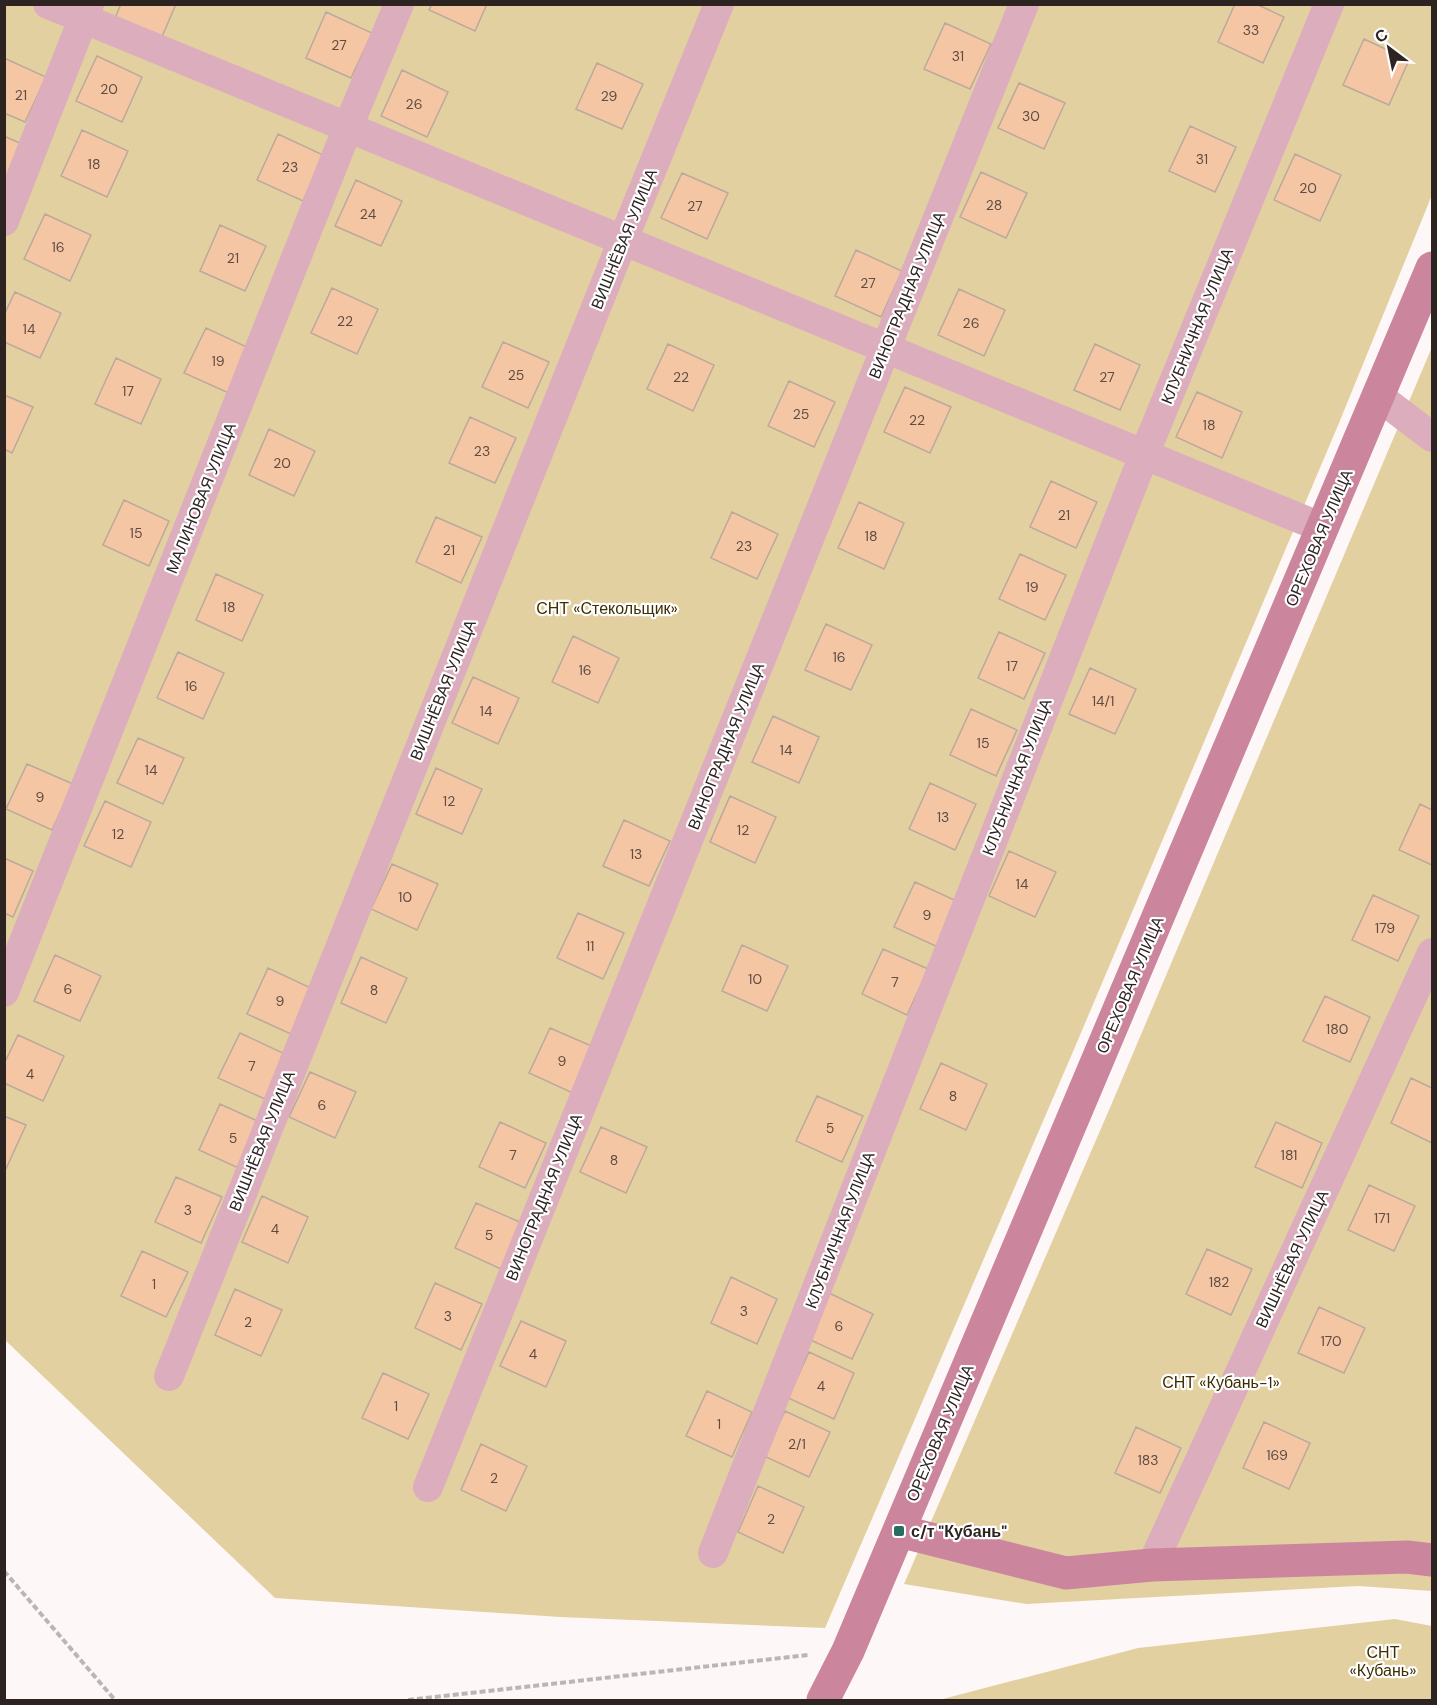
<svg xmlns="http://www.w3.org/2000/svg" width="1437" height="1705" viewBox="0 0 1437 1705" font-family="'DM Sans',sans-serif">
	<style>
		.green { fill: #e3d0a1 }
		.building { fill: #f5c6a3; stroke: #bba99b; stroke-width: 1.5 }
		.lines { fill: none; stroke-linecap: round; stroke-linejoin: round }
		.path { stroke: #bbb5b3; stroke-width: 4; stroke-dasharray: 6 3; stroke-linecap: butt }
		.street { stroke: #dcadbc; stroke-width: 30 }
		.secondary { stroke: #cb869e; stroke-width: 33 }
		.poi-dot { fill: #286d60; stroke: #fff; stroke-width: 2 }
		.labels { text-anchor: middle; dominant-baseline: central; stroke-width: 4.5; stroke-linejoin: round; paint-order: stroke }
		.number-label { font-size: 14px; fill: #5f4c42 }
		.street-label { font-size: 16px; fill: #2d2422; stroke: #fff }
		.park-label { font-size: 16px; fill: #3d2e03; stroke: #fff }
		.poi-label { font-size: 16px; font-weight: bold; fill: #2d2422; stroke: #fff; text-anchor: start }
	</style>
	<rect width="100%" height="100%" fill="#fdf8f7"/>
	<path class="green" d="M4 5H1432V195L1339 423 1075 1047 825 1628 560 1617 275 1598 5 1340Z
		M1432 347V1591L1358 1586 1026 1604 904 1584 1112 1103Z
		M1395 1619 1432 1626V1700H939L1138 1648Z"/>
	<path class="building" d="M121 4H176L161 39 115 18Z
		M432 4H487L475 31 429 10Z
		M1235 4H1256L1284 17 1263 63 1218 42Z
		M326 12 372 33 351 78 306 58Z
		M945 23 991 44 970 89 924 69Z
		M1364 39 1409 60 1389 105 1343 85Z
		M97 56 142 77 122 122 76 101Z
		M4 58 46 77 25 122 4 113Z
		M597 63 643 84 622 129 576 109Z
		M402 70 448 92 427 137 381 116Z
		M1019 83 1065 103 1044 149 998 128Z
		M1190 126 1236 147 1215 192 1169 171Z
		M82 130 128 151 107 197 61 176Z
		M278 134 323 155 303 201 257 180Z
		M4 136 22 144 4 183Z
		M1295 154 1341 175 1320 221 1274 200Z
		M981 172 1027 193 1006 238 960 217Z
		M682 173 728 193 707 239 661 218Z
		M356 180 402 201 381 246 335 226Z
		M45 214 91 235 70 281 24 259Z
		M220 225 266 246 245 291 200 271Z
		M856 250 902 271 881 317 835 296Z
		M332 288 378 309 357 354 311 333Z
		M959 289 1005 310 984 356 938 335Z
		M15 292 61 313 40 358 4 342V315Z
		M206 328 251 349 231 394 184 373Z
		M503 342 549 362 528 408 482 387Z
		M668 344 714 365 693 411 647 389Z
		M1095 344 1140 365 1120 410 1074 390Z
		M116 358 161 379 141 424 95 404Z
		M789 381 835 402 814 447 768 426Z
		M905 387 951 407 930 453 884 432Z
		M1197 392 1242 412 1222 458 1176 437Z
		M4 395 33 407 12 453 4 449Z
		M470 417 516 438 495 483 449 463Z
		M269 429 315 451 294 496 249 475Z
		M1051 481 1097 502 1076 548 1030 527Z
		M124 500 169 521 149 566 103 545Z
		M859 502 904 523 884 569 838 548Z
		M732 512 778 534 757 579 711 558Z
		M436 517 482 537 461 583 416 562Z
		M1020 554 1066 575 1045 620 999 599Z
		M216 574 263 595 242 641 196 620Z
		M826 624 872 645 851 690 805 670Z
		M999 632 1045 653 1024 699 978 678Z
		M573 636 619 658 598 703 552 682Z
		M178 652 224 673 203 719 157 698Z
		M1090 668 1136 689 1115 734 1069 714Z
		M473 677 519 698 498 744 452 723Z
		M971 709 1017 730 996 776 950 755Z
		M773 716 819 737 799 783 752 762Z
		M138 738 184 758 163 804 117 783Z
		M27 764 73 784 52 830 6 809Z
		M436 768 482 789 462 834 416 814Z
		M930 783 976 804 955 850 909 829Z
		M730 796 776 817 755 863 710 842Z
		M105 801 151 822 131 867 84 846Z
		M1420 804 1432 810V865L1399 850Z
		M624 820 670 841 649 886 603 866Z
		M1009 851 1056 872 1035 917 989 896Z
		M4 858 33 871 13 917 4 913Z
		M392 864 438 884 417 930 371 909Z
		M915 882 961 903 940 948 894 927Z
		M1373 895 1419 916 1398 961 1352 940Z
		M578 913 624 933 603 979 557 958Z
		M742 945 788 966 767 1011 722 991Z
		M883 949 928 969 907 1015 862 994Z
		M55 955 101 976 80 1021 34 1001Z
		M361 957 407 978 386 1023 341 1003Z
		M268 968 313 989 293 1035 247 1014Z
		M1325 996 1370 1017 1350 1062 1303 1041Z
		M550 1028 596 1048 575 1094 529 1073Z
		M240 1033 285 1054 265 1099 218 1078Z
		M18 1035 64 1056 43 1101 4 1083V1064Z
		M941 1063 987 1084 966 1130 920 1109Z
		M310 1072 356 1092 335 1138 289 1117Z
		M1411 1078 1432 1088V1143L1391 1123Z
		M817 1096 863 1116 842 1162 796 1141Z
		M220 1104 266 1125 245 1171 199 1150Z
		M4 1116 26 1125 5 1171H4Z
		M500 1122 546 1143 525 1188 479 1167Z
		M1276 1122 1322 1143 1302 1188 1255 1167Z
		M601 1127 647 1147 626 1193 580 1172Z
		M176 1177 222 1197 201 1243 155 1222Z
		M1369 1185 1415 1206 1394 1251 1348 1230Z
		M262 1196 308 1217 288 1263 242 1242Z
		M476 1203 522 1223 501 1269 455 1248Z
		M1207 1249 1252 1269 1231 1315 1186 1294Z
		M142 1251 188 1272 166 1317 121 1296Z
		M731 1277 777 1299 757 1344 711 1323Z
		M435 1283 482 1304 461 1350 415 1328Z
		M235 1289 282 1310 261 1356 215 1335Z
		M827 1292 873 1314 852 1359 806 1338Z
		M1319 1307 1365 1328 1344 1373 1298 1353Z
		M521 1321 566 1341 546 1387 500 1366Z
		M809 1352 854 1373 834 1419 788 1398Z
		M383 1373 429 1394 408 1439 362 1418Z
		M707 1391 752 1412 732 1457 686 1436Z
		M785 1411 830 1432 809 1477 764 1456Z
		M1264 1422 1310 1443 1289 1489 1243 1468Z
		M1136 1427 1181 1448 1160 1493 1115 1473Z
		M481 1444 527 1466 506 1511 461 1490Z
		M758 1486 804 1507 783 1553 738 1532Z"/>
	<g class="lines">
		<path class="path" d="M4 1571 115 1700
			M408 1700 808 1655"/>
		<path class="street" d="M48 4 1323 528
			M4 221 89 4
			M1378 396 1432 437
			M4 992 348 127 399 4
			M169 1376 623 240 719 4
			M428 1487 1024 4
			M713 1553 1144 455 1329 4
			M1152 1565 1432 953"/>
		<path class="secondary" d="M899 1531 1066 1573 1152 1565 1407 1557 1432 1560
			M823 1700 848 1651 1432 268"/>
	</g>
	<rect class="poi-dot" x="893" y="1525" width="12" height="12" rx="3"/>
	<g class="labels">
		<g class="number-label">
			<text x="1251" y="30">33</text>
			<text x="339" y="45">27</text>
			<text x="958" y="56">31</text>
			<text x="109" y="89">20</text>
			<text x="21" y="95">21</text>
			<text x="609" y="96">29</text>
			<text x="414" y="104">26</text>
			<text x="1031" y="116">30</text>
			<text x="1202" y="159">31</text>
			<text x="94" y="164">18</text>
			<text x="290" y="167">23</text>
			<text x="1308" y="188">20</text>
			<text x="994" y="205">28</text>
			<text x="695" y="206">27</text>
			<text x="368" y="214">24</text>
			<text x="58" y="247">16</text>
			<text x="233" y="258">21</text>
			<text x="868" y="283">27</text>
			<text x="345" y="321">22</text>
			<text x="971" y="323">26</text>
			<text x="29" y="329">14</text>
			<text x="218" y="361">19</text>
			<text x="516" y="375">25</text>
			<text x="681" y="377">22</text>
			<text x="1107" y="377">27</text>
			<text x="128" y="391">17</text>
			<text x="801" y="414">25</text>
			<text x="917" y="420">22</text>
			<text x="1209" y="425">18</text>
			<text x="482" y="451">23</text>
			<text x="282" y="463">20</text>
			<text x="1064" y="515">21</text>
			<text x="136" y="533">15</text>
			<text x="871" y="536">18</text>
			<text x="744" y="546">23</text>
			<text x="449" y="550">21</text>
			<text x="1032" y="587">19</text>
			<text x="229" y="607">18</text>
			<text x="839" y="657">16</text>
			<text x="1012" y="666">17</text>
			<text x="585" y="670">16</text>
			<text x="191" y="686">16</text>
			<text x="1103" y="701">14/1</text>
			<text x="486" y="711">14</text>
			<text x="983" y="743">15</text>
			<text x="786" y="750">14</text>
			<text x="151" y="770">14</text>
			<text x="40" y="797">9</text>
			<text x="449" y="801">12</text>
			<text x="943" y="817">13</text>
			<text x="743" y="830">12</text>
			<text x="118" y="834">12</text>
			<text x="636" y="854">13</text>
			<text x="1022" y="884">14</text>
			<text x="405" y="897">10</text>
			<text x="927" y="915">9</text>
			<text x="1385" y="928">179</text>
			<text x="590" y="946">11</text>
			<text x="755" y="979">10</text>
			<text x="895" y="982">7</text>
			<text x="68" y="989">6</text>
			<text x="374" y="990">8</text>
			<text x="280" y="1001">9</text>
			<text x="1337" y="1029">180</text>
			<text x="562" y="1061">9</text>
			<text x="252" y="1066">7</text>
			<text x="30" y="1074">4</text>
			<text x="953" y="1096">8</text>
			<text x="322" y="1105">6</text>
			<text x="830" y="1128">5</text>
			<text x="233" y="1138">5</text>
			<text x="513" y="1155">7</text>
			<text x="1289" y="1155">181</text>
			<text x="614" y="1160">8</text>
			<text x="188" y="1210">3</text>
			<text x="1382" y="1218">171</text>
			<text x="275" y="1229">4</text>
			<text x="489" y="1235">5</text>
			<text x="1219" y="1282">182</text>
			<text x="154" y="1284">1</text>
			<text x="744" y="1311">3</text>
			<text x="448" y="1316">3</text>
			<text x="248" y="1322">2</text>
			<text x="839" y="1326">6</text>
			<text x="1331" y="1341">170</text>
			<text x="533" y="1354">4</text>
			<text x="821" y="1386">4</text>
			<text x="396" y="1406">1</text>
			<text x="719" y="1424">1</text>
			<text x="797" y="1444">2/1</text>
			<text x="1277" y="1455">169</text>
			<text x="1148" y="1460">183</text>
			<text x="494" y="1478">2</text>
			<text x="771" y="1519">2</text>
		</g>
		<g class="street-label">
			<text transform="translate(624 239) rotate(-68)">ВИШНЁВАЯ УЛИЦА</text>
			<text transform="translate(907 295) rotate(-68)">ВИНОГРАДНАЯ УЛИЦА</text>
			<text transform="translate(1197 326) rotate(-68)">КЛУБНИЧНАЯ УЛИЦА</text>
			<text transform="translate(201 498) rotate(-68)">МАЛИНОВАЯ УЛИЦА</text>
			<text transform="translate(1319 538) rotate(-67)">ОРЕХОВАЯ УЛИЦА</text>
			<text transform="translate(443 690) rotate(-68)">ВИШНЁВАЯ УЛИЦА</text>
			<text transform="translate(726 746) rotate(-68)">ВИНОГРАДНАЯ УЛИЦА</text>
			<text transform="translate(1017 777) rotate(-69)">КЛУБНИЧНАЯ УЛИЦА</text>
			<text transform="translate(1130 985) rotate(-67)">ОРЕХОВАЯ УЛИЦА</text>
			<text transform="translate(262 1141) rotate(-68)">ВИШНЁВАЯ УЛИЦА</text>
			<text transform="translate(544 1197) rotate(-68)">ВИНОГРАДНАЯ УЛИЦА</text>
			<text transform="translate(840 1230) rotate(-69)">КЛУБНИЧНАЯ УЛИЦА</text>
			<text transform="translate(1292 1259) rotate(-65)">ВИШНЁВАЯ УЛИЦА</text>
			<text transform="translate(940 1433) rotate(-67)">ОРЕХОВАЯ УЛИЦА</text>
		</g>
		<g class="park-label">
			<text x="607" y="608">СНТ «Стекольщик»</text>
			<text x="1221" y="1382">СНТ «Кубань-1»</text>
			<text x="1383" y="1652">СНТ<tspan x="1383" dy="18">«Кубань»</tspan></text>
		</g>
		<g class="poi-label">
			<text x="911" y="1531">с/т "Кубань"</text>
		</g>
	</g>
	<rect width="1437" height="1705" fill="none" stroke="#2d2422" stroke-width="12"/>
	<g transform="translate(1389 48) rotate(328)" stroke="#ffffff" stroke-width="4.5" paint-order="stroke">
	<path d="M0-4.5L10 22L0 15L-10 22Z" fill="#2d2422"/>
	<text y="-9" font-size="16" font-weight="bold" text-anchor="middle" fill="#2d2422">С</text>
	</g>
</svg>
